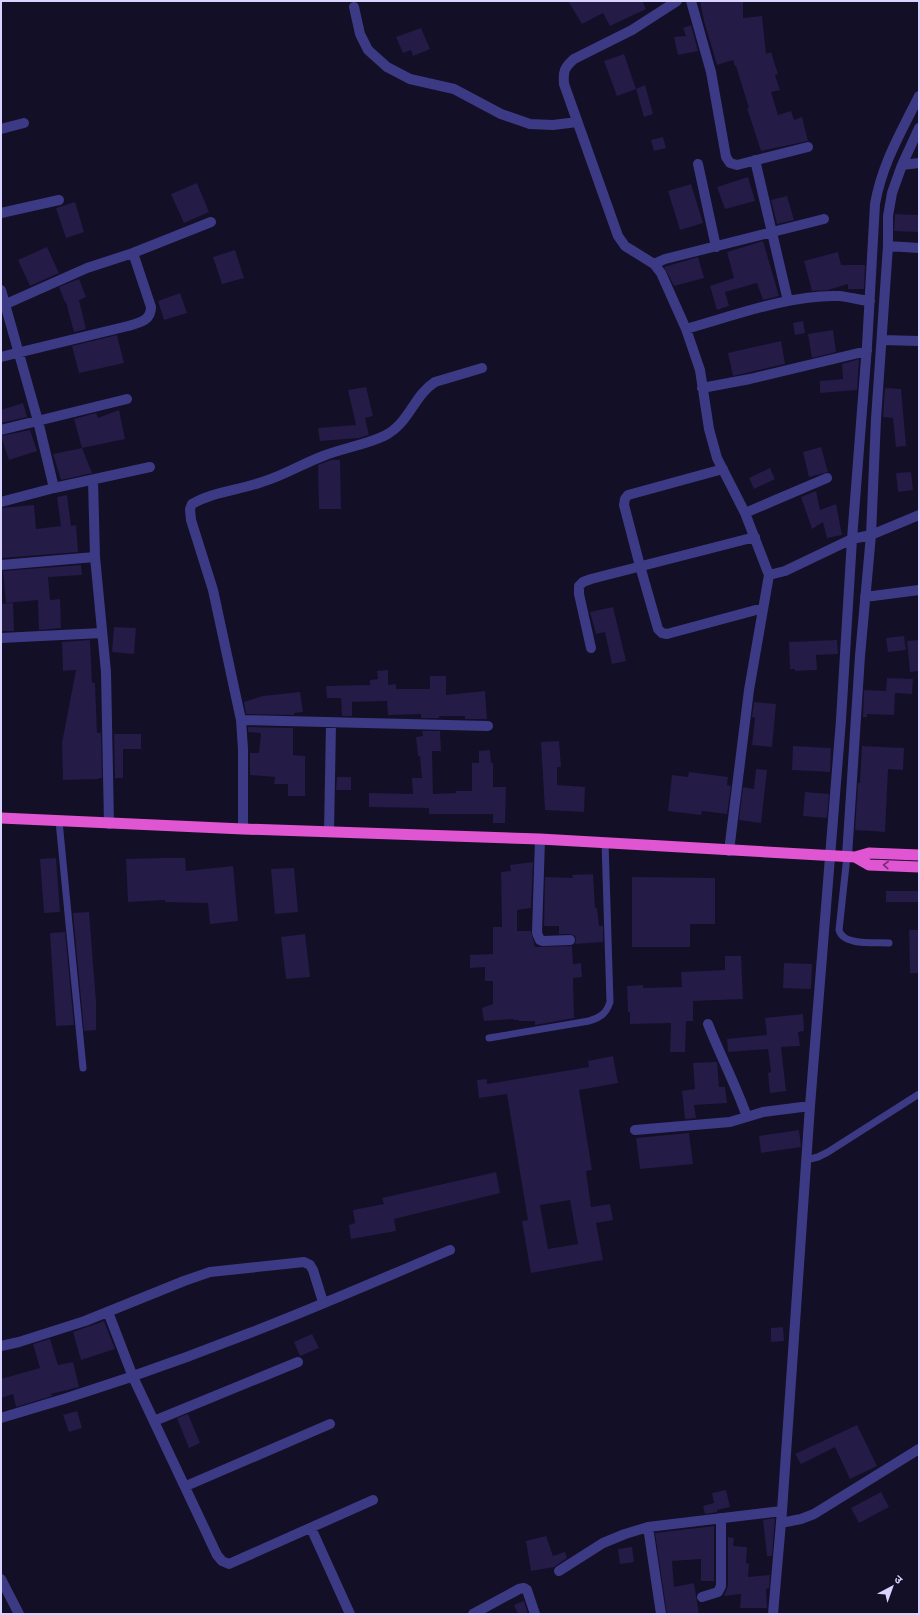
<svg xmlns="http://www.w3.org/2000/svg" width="920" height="1615" viewBox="0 0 920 1615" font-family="Montserrat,'Noto Sans Devanagari',sans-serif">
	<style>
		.building { fill: #241b47; fill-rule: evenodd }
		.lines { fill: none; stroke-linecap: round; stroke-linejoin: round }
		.service { stroke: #3d3a85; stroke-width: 7 }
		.minor { stroke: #3d3a85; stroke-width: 10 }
		.trunk { stroke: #e055d1; stroke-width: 11 }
		.oneway { stroke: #6f2e73 }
	</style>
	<rect width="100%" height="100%" fill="#130f26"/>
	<path class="building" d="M568 1H642L646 9 610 26 603 13 582 24Z
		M700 1H743V18L762 16 766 54 771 52 778 74 775 75 780 90 771 92 778 115 791 111 794 120 802 117 808 141 761 151 747 108H749L736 66H735L733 60 717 65 704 21Z
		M691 25 698 51 678 55 674 37 686 36 683 28Z
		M421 28 430 49 413 56 411 50 403 53 396 37Z
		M624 54 636 89 645 85 653 114 644 117 636 89 617 96 604 61Z
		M663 137 666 148 654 151 651 140Z
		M748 177 755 201 725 209 717 187Z
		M197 183 209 212 184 223 171 194Z
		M691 184 703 223 680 230 668 191Z
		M787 196 794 220 777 224 771 200Z
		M75 202 84 232 66 238 56 208Z
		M895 214 919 215V232L894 231Z
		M763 241 779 296 763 300 757 283 725 292 729 306 717 310 710 286 734 278 727 252Z
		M47 247 59 273 30 286 18 260Z
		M235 250 244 278 222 284 213 257Z
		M838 252 841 265H865L864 289H848V284L828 290 812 291 804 261Z
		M698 257 704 278 674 286 664 267Z
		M79 279 86 297 79 300 86 329 74 332 66 302H65L59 287Z
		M180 293 187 313 164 320 158 301Z
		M803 321 805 333 795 335 793 323Z
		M833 330 836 352 812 358 808 334Z
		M117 335 124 363 79 373 72 346Z
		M781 341 785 364 733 376 728 353Z
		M859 359 857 390 820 393V381L843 379 842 364Z
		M366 387 373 416 365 418 369 435 359 438 320 441 318 428 356 425 348 390Z
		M885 388 901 389 906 446 896 447 893 418 883 417Z
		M23 403 27 417 1 423V410Z
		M119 410 125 439 82 448 74 419 96 413 98 418Z
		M30 430 37 451 9 460 1 436Z
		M821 447 828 472 809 477 803 452Z
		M82 448 92 473 61 480 53 454Z
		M331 460H340L341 509H319L318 465Z
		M770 468 775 479 754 489 749 478Z
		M911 472 913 490 898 492 896 473Z
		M816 491 820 510 836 504 842 535 827 538 823 522 812 529 801 497Z
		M67 495 71 526 76 525 78 552 1 558V508L34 505 36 529 61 526 57 497Z
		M81 565 82 575 48 577 50 600 60 599 61 628 39 630 38 600 6 603 3 571Z
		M13 603 14 631H1V604Z
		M613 607 626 661 612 664 605 632 596 634 590 612Z
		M114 627 136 628 134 654 112 652Z
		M904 636 906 650 888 652 886 638Z
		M90 640 92 683H95L97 733H101L102 778H99V779L63 780 62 743 76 670 63 671 62 642Z
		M837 640 838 654 816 655 817 670 795 671V669H790L789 642Z
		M919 640V671L910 672 907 641Z
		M388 670V685L396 684V689H430V676H446V695L485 691 487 719H465V716H439V718H421V714L388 715 387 701 352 702V716H342L341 698H327L326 686 370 685V680L378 679 377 671Z
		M887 678 913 679 912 694 895 693 894 715 867 714V717H863L864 690 886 691Z
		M300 692 303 712 294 713V715L246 714 244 702 263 696Z
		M754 702 776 704 772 747 752 745 755 718 752 717Z
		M248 727 293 728V755L305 756V796H288V784H274L275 777 250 775V753H259L261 733 248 732Z
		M422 731H440L441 751H432L433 794 456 793V791H472V763H479V751L490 750 491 763H493V787H506L505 823H493V814H429V808L369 807V793L413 794 412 778H422L420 756H418L416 737 423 736Z
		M114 734H141V749H123V778H115Z
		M559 741 561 767H557V785L585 787 584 812 545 810 541 742Z
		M793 746 831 748 830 772 792 770Z
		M862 746 904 748 903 770 888 769 885 832 855 830 858 783H860Z
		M756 769 767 770 761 823 739 820 743 787 754 789Z
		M689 772 728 777 727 785 731 786 727 814 702 811 701 815 668 811 672 775 688 777Z
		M337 777H351V790H336Z
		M805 792 829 794 827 818 803 816Z
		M56 858 60 912 44 913 40 859Z
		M160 858H185L186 871 233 866 238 921 210 924 208 903 165 902V900L128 902 126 859Z
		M533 862 531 908 517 910V931H531L535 947 572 946 573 964 581 963 582 977 573 978 574 1018 535 1025V1021H519V1020H514V1019L484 1021 482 1008 493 1004V981H485V967L470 968V955L493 954V927H502L501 872 511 871 510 865Z
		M294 868 298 912 275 914 271 869Z
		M593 874 595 908H597L599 926H603V942L575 944 576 940 575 936 570 934H559V926H544L545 877 573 878 572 875Z
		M632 877 715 878V924H690V947H632Z
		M886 891H919V902H886Z
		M89 912 96 1002V1030L84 1031 73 913Z
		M909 930H919V973H910Z
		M65 932 74 1025 56 1026 50 933Z
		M305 934 310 977 286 979 281 937Z
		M725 956H741L743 999 693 1001V1021H686L685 1052H670L671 1023 630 1024V1012H628L627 986 643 985V988L682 987 681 972 725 970Z
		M784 963 812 964 811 989 783 988Z
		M803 1014 804 1031 798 1032 800 1046 781 1047 786 1091 770 1093 768 1073 771 1072 768 1049 728 1052 727 1039 767 1035 765 1018Z
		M613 1056 618 1083 579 1090 592 1170 586 1171 591 1207 610 1204 613 1220 596 1223 603 1260 531 1273 522 1221 528 1220 507 1094 479 1098 477 1080 487 1079V1084L589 1067 588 1061ZM570 1200 578 1244 548 1249 540 1205Z
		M717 1062 719 1087H725L727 1103 694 1105 696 1118 685 1119 682 1091 695 1089 693 1063Z
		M799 1130 801 1147 761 1153 759 1136Z
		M689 1133 693 1164 640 1169 636 1138Z
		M496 1172 500 1193 394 1219 396 1231 351 1239 349 1225 355 1223 353 1210 384 1204 382 1198Z
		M104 1321 115 1349 81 1360 73 1332Z
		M783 1327 784 1341 771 1342V1328Z
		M312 1334 319 1348 300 1356 294 1342Z
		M50 1339 58 1365 73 1362 79 1387 51 1394 52 1396 16 1407 13 1394 1 1398V1379L40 1368 33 1344Z
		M77 1411 82 1428 69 1432 63 1415Z
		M188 1414 200 1443 189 1448 177 1418Z
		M857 1425 877 1466 850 1479 835 1447 801 1464 795 1454Z
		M726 1490 730 1507 717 1510V1512L705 1514 703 1506 714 1503 712 1493Z
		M881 1492 889 1507 859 1523 851 1508Z
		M775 1518 772 1556H767L763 1520Z
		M714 1526V1581H701V1559L672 1561 674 1587 694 1583 699 1614H667L655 1533Z
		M546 1536 553 1556 565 1552 567 1558 554 1567 531 1571 526 1541Z
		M728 1537 734 1538 733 1546 747 1547 746 1563 749 1564 748 1577 770 1575 769 1588 766 1589 767 1608H740L741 1594 724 1596 728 1586Z
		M632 1547 634 1562 620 1564 618 1549Z
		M524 1601 528 1614H518L514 1605Z"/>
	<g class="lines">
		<path class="service" d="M59 821 83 1068
			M847 856 839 930C843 946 875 942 889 943
			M489 1038 589 1021C601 1017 606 1014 610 1002L605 842
			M806 1160 818 1157 828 1152 919 1094"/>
		<path class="minor" d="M677 1 632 30 574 59C564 68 563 71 564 84L618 236 625 246 654 264 661 273 686 329 700 370 709 429 717 458 745 513 769 575 749 690 729 851
			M691 1 711 72 726 157 730 163 737 165 808 147
			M354 7 360 34 368 50 387 67 410 79 454 89 501 114 530 124 553 125 577 122
			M1 129 24 123
			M755 160 788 301
			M698 164 716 247
			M902 165 919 163
			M1 213 59 200
			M888 246 919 248
			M654 264 665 259 824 219
			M1 290 38 421 54 488
			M6 304 87 268 133 253 211 222
			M686 329C733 316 791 294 839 296 849 297 860 300 870 301
			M882 340 919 341
			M1 357 128 326C139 323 151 321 151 307L133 253
			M702 388 750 379 867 351
			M1 430 127 399
			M723 469 628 495 625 499 624 505 640 566 658 629 662 633 667 634 763 608
			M93 480 95 557 106 672 109 824
			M1 502 54 488 150 467
			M745 513 827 478
			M1 565 95 557
			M769 575 785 571 852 539 871 535 919 515
			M865 597 919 590
			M1 638 102 633
			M591 648 579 594V586L583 582 591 579 755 537
			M241 720 488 726
			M243 829V749L241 720 213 590 191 520 190 509 192 504C212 492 239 490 262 482 283 476 302 464 323 456 343 448 365 445 384 436 410 423 413 396 435 382L482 368
			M329 832 331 723
			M540 839 537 933 540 940 543 941 570 940
			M847 856 860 656 871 535 876 419 888 246V216L892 193 902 165 919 128
			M708 1024C720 1055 736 1085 747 1117
			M635 1130 730 1122 763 1112 810 1106
			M108 1312 133 1377 217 1555 222 1561 229 1564 373 1500
			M1 1346 19 1342 85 1321 184 1281 210 1272 304 1262 310 1265 313 1270 323 1302
			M1 1418C84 1394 166 1366 247 1334 315 1308 383 1278 450 1250
			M154 1421 298 1362
			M186 1486 330 1424
			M781 1523 801 1519 814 1514 919 1449
			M648 1527 661 1614
			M311 1528 350 1614
			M559 1571 603 1543 625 1534 648 1527 782 1511
			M1 1579 19 1614
			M702 1597 718 1592 721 1586V1518
			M473 1614 519 1589 524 1588 527 1590 535 1614
			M773 1614 782 1511 810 1106 841 720 852 539 867 346 875 204C882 164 901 132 919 96"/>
		<path class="trunk" d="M1 818 243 829 540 839 855 857 869 853 919 855
			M855 857 869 865 919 867"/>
	</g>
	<defs><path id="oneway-chevron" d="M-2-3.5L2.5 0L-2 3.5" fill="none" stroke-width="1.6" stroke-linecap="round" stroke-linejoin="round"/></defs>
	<use class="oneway" href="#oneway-chevron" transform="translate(886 865) rotate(-177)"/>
	<rect width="920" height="1615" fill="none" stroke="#d9d4ff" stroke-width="4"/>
	<g transform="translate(892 1587) rotate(41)" stroke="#130f26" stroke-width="3" paint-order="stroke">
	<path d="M0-3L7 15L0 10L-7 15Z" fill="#d9d4ff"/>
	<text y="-6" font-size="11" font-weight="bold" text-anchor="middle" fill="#d9d4ff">उ</text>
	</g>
</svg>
